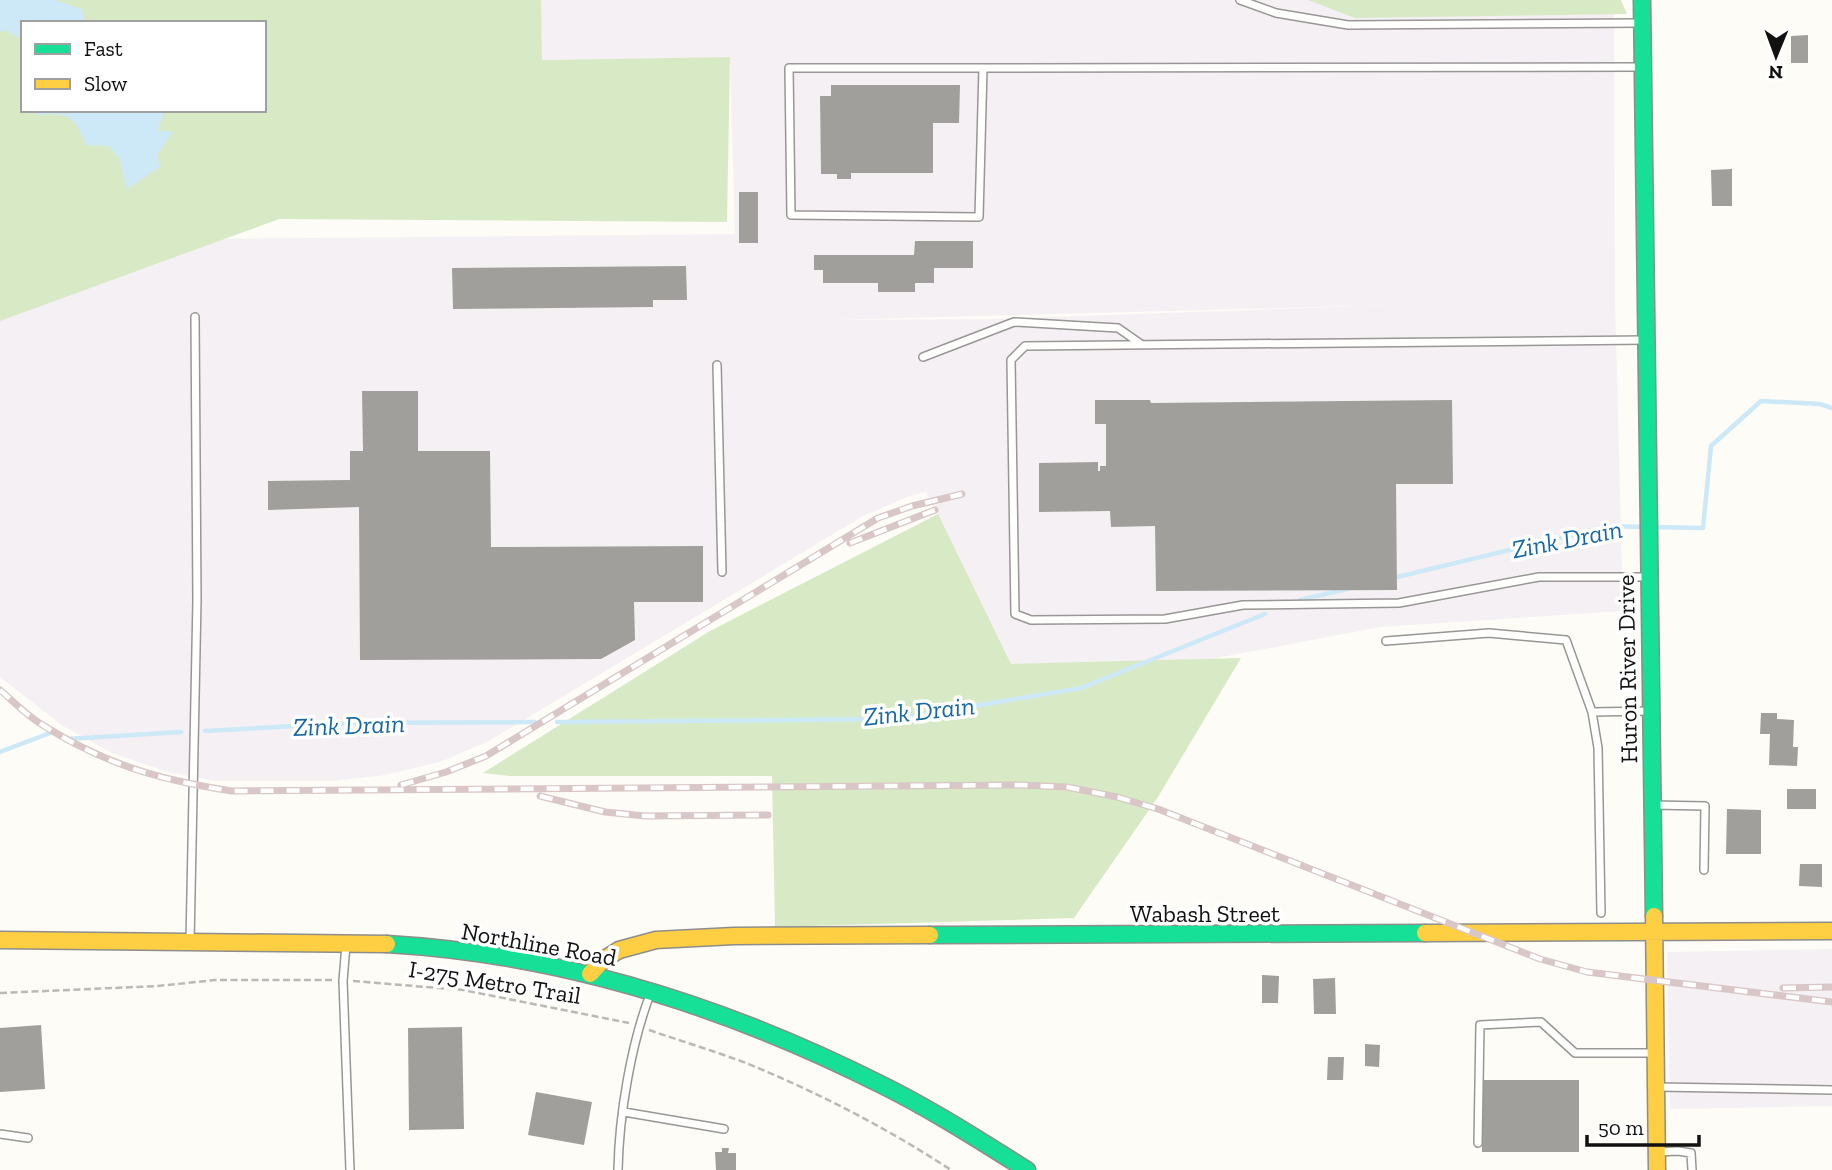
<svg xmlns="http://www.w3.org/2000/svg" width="1832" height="1170" viewBox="0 0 1832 1170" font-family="'Zilla Slab',serif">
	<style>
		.industrial { fill: #f5f0f3; fill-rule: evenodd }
		.forest { fill: #d8eac5; fill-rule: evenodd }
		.water { fill: #cde8f7 }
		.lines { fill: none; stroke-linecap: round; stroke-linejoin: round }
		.stream { stroke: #cde8f7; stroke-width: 4.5 }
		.building { fill: #a19f9c }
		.lane-casing { stroke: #979795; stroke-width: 10 }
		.fast-casing { stroke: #8e8d8b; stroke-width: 19 }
		.slow-casing { stroke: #8e8d8b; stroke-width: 19 }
		.path { stroke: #b9b9b8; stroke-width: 2.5; stroke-dasharray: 7 3.5; stroke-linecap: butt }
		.lane { stroke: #fffffe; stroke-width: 7 }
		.fast { stroke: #16e098; stroke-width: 16 }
		.slow { stroke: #ffcf43; stroke-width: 16 }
		.rail-casing { stroke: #d9c6c7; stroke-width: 7 }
		.rail { stroke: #fff; stroke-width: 4.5; stroke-dasharray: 13; stroke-linecap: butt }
		.labels { text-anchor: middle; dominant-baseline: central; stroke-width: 7; stroke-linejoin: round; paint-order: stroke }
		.street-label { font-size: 24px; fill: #111; stroke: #fff }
		.water-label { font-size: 26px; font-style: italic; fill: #1768a6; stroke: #fff }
	</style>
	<rect width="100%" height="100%" fill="#fdfcf7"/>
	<path class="industrial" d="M541 0H1614L1615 300 1623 611 1380 627 1201 661 1011 664 926 492 910 496 865 515 487 742 440 762 385 775 333 781H215L168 772 112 753 63 726 0 677V241L735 234 730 57 542 60ZM1393 305 995 319 829 320H830Z
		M1832 949V1106L1670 1109 1667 952Z"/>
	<path class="forest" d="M0 0H541L542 60 730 57 727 222 279 219 0 321ZM23 23H264V110H23Z
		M1308 0H1621L1627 14 1355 18Z
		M938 514 1011 664 1241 658 1158 797 1074 918 775 927 772 776H510L483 773 710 631Z"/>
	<path class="water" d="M0 0H55L82 9 85 23H23V40L5 30 0 32Z
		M44 110H163V116L157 131H173L157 155 160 167 127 189 119 158 109 146 86 145C73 113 68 113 35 115Z"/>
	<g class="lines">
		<path class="stream" d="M1652 527 1703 528 1711 446 1761 401 1820 404 1832 408
			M1393 578 1609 526 1644 527
			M1300 600 1347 589
			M557 722 897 719 1081 688 1265 614
			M205 731 348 723 535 722
			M68 739 181 732
			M0 752 50 733"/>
	</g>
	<path class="building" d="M1808 35V63H1791V36Z
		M831 85H960L959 123H933V173H851V179H837V174H821L820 96H831Z
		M1732 169V206H1712L1711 170Z
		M739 192H758V243H739Z
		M915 241H973V268H934V283H915V292H878V283H823V270H814V255H914Z
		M686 266 687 300H653V307L453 309 452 268Z
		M362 391H418V451H490L491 547 703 546V602H634L635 640 601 659 360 660 359 507 268 510V481L350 480V451H363Z
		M1095 400H1150L1151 403 1452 400 1453 484H1396L1397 590 1156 591 1155 526 1111 527 1110 511 1039 512V463L1098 462V471H1100V466H1106V424H1095Z
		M1761 713H1777V719L1794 720 1793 747H1798L1797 766 1769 765 1770 734H1760Z
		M1787 789H1816V809H1787Z
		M1727 809 1761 810V854H1726Z
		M1800 864H1822V887L1799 886Z
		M1262 975 1279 976 1278 1003H1262Z
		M1335 978 1336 1014H1314L1313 979Z
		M41 1025 45 1089 0 1092V1028Z
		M462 1027 464 1129 409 1130 408 1028Z
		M1365 1044 1380 1045 1379 1067 1365 1066Z
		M1328 1057H1344L1343 1080H1327Z
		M1482 1080H1579V1152H1482Z
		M536 1092 592 1102 584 1145 528 1135Z
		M722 1148H729L728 1153H736V1170H716L715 1152H722Z"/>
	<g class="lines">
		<g class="lane-casing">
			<path id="lane" d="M1240 0 1276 13 1348 25 1642 23
				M983 68H789L791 215 979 217 983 68 1642 67
				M1646 340 1025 346 1011 360 1015 614 1031 620 1165 619 1243 605 1399 603 1539 577H1648
				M923 357 1014 322 1118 328 1141 344
				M717 365 722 572
				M1386 641 1489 633 1566 640 1592 712 1598 748 1601 913
				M1592 712 1650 711
				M1652 805 1705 806 1704 870
				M190 942 197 600 195 317
				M346 945 343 981 350 1170
				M1657 1087 1832 1090
				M624 1112 724 1129
				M0 1134 28 1138
				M1478 1143 1480 1025 1541 1022 1575 1053H1653
				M1659 1152 1678 1151 1691 1153 1692 1170
				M618 1170C619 1116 631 1043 651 992"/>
		</g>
		<g class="fast-casing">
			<path id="fast" d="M1642 0 1654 916
				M930 935 1425 933
				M387 944C560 954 727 1007 880 1084 931 1109 979 1140 1027 1170"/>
		</g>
		<g class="slow-casing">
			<path id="slow" d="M1654 916 1657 1170
				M1425 933 1832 931
				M0 940 387 944
				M590 974 603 960 619 950 656 940 734 936 930 935"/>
		</g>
		<path class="path" d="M353 981 463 990 629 1023
			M0 993 158 986 215 980H332
			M649 1030C681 1041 714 1051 746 1063 817 1092 887 1128 951 1170"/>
		<use href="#lane" class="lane"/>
		<use href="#fast" class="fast"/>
		<use href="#slow" class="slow"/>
		<g class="rail-casing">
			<path id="rail" d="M850 543 935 510
				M0 690C13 701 26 715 41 724 104 764 159 780 232 791L1019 785 1067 787 1117 797 1158 809 1540 959 1587 972 1832 1002
				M401 785 446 772 486 756 878 518 912 506 962 494
				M540 796 605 812 645 816 768 815
				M1783 988 1832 987"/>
		</g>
		<use href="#rail" class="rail"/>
	</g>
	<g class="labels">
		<g class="street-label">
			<text transform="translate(1627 669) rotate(-91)">Huron River Drive</text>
			<text x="1205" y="913">Wabash Street</text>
			<text transform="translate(539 944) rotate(10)">Northline Road</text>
			<text transform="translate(495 982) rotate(9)">I-275 Metro Trail</text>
		</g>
		<g class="water-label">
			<text transform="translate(1567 539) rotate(-11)">Zink Drain</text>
			<text transform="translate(919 711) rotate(-6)">Zink Drain</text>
			<text transform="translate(349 725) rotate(-2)">Zink Drain</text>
		</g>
	</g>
	<rect x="21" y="21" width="245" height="91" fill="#ffffff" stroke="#a0a0a0" stroke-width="2"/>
	<rect x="35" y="44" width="35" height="10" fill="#16e098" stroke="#a0a0a0" stroke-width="2"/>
	<text x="84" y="56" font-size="21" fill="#111111">Fast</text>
	<rect x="35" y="79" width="35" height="10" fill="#ffcf43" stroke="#a0a0a0" stroke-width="2"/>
	<text x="84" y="91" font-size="21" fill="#111111">Slow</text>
	<g transform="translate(1776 56) rotate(181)" stroke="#ffffff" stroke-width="5" paint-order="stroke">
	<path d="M0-5L12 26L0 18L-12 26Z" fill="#111111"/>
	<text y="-10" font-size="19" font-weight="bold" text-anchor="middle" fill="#111111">N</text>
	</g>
	<path d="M1587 1135v10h112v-10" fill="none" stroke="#111111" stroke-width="3.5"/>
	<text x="1598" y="1135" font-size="21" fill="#111111" stroke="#ffffff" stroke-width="5" paint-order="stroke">50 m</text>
</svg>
